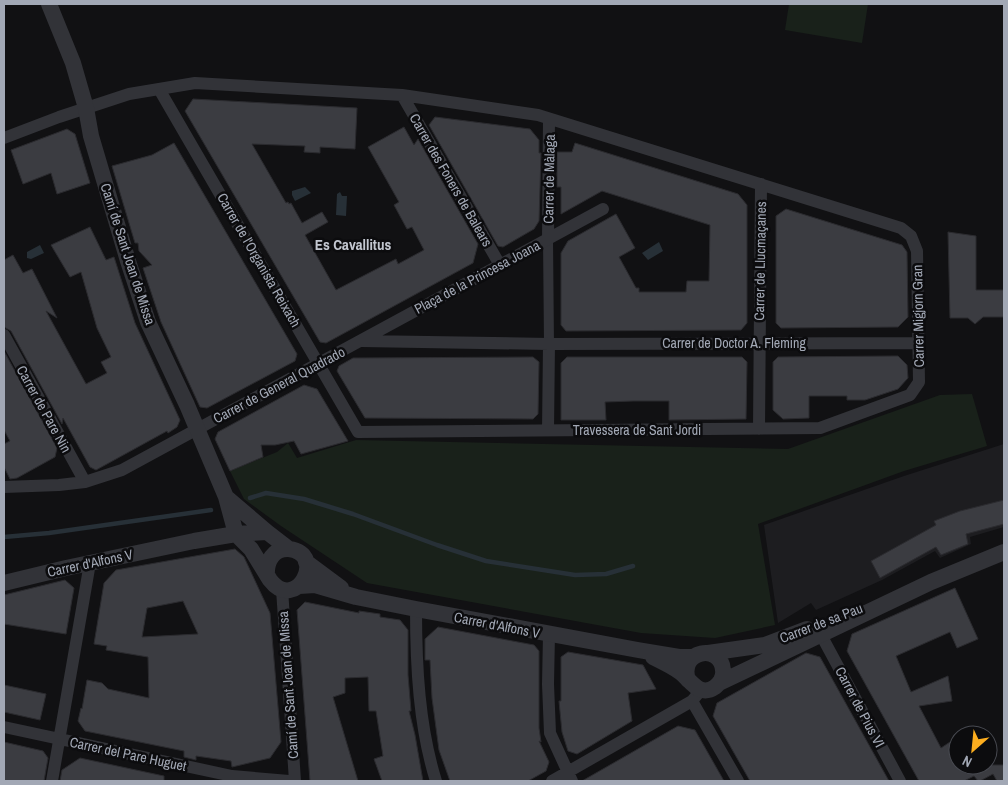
<svg xmlns="http://www.w3.org/2000/svg" width="1008" height="785" viewBox="0 0 1008 785" font-family="'Archivo Narrow',sans-serif">
	<style>
		.built { fill: #1d1d20 }
		.green { fill: #19211a }
		.water { fill: #273037 }
		.lines { fill: none; stroke-linecap: round; stroke-linejoin: round }
		.stream { stroke: #273037; stroke-width: 4.5 }
		.building { fill: #3b3c41; stroke: #2b2b2f; fill-rule: evenodd }
		.pedestrian { stroke: #323338; stroke-width: 10 }
		.minor { stroke: #323338; stroke-width: 12 }
		.tertiary { stroke: #323338; stroke-width: 16 }
		.labels { text-anchor: middle; dominant-baseline: central; stroke-width: 5; stroke-linejoin: round; paint-order: stroke }
		.street-label { font-size: 14px; fill: #a2a8b5; stroke: #0c0c0e }
		.neighbourhood-label { font-size: 15px; font-weight: bold; fill: #c3c7d0; stroke: #0c0c0e }
	</style>
	<rect width="100%" height="100%" fill="#111113"/>
	<path class="built" d="M1004 444V527L970 537 971 544 940 558 935 551 882 580 816 610 811 603 778 623 764 525 904 476Z"/>
	<path class="green" d="M789 4H868L862 43 785 30Z
		M972 394 987 446 904 471 758 524 775 625 715 638 641 633 367 583 281 526 244 499 230 471 277 452 288 443 297 458 356 440 788 449 940 395Z"/>
	<path class="water" d="M305 187 311 193 295 201 292 195V191Z
		M340 192 342 196H347L346 216 336 215 337 194Z
		M659 242 663 251 648 260 642 253Z
		M40 245 44 253 31 259 27 258V252Z"/>
	<g class="lines">
		<path class="stream" d="M250 498 266 493 304 499 353 514 437 545 486 561 575 575 606 574 633 566
			M4 537 49 533 211 510"/>
	</g>
	<path class="building" d="M193 99 357 108 355 149 320 147V153L304 152 305 146 252 144 286 203 288 202 289 204 291 203 302 223 322 212 328 222 305 235 336 290 396 259 398 264 424 250 412 227 407 229 394 205 399 202 368 147 404 127 414 145 418 139 478 244 473 263 326 343 320 342 185 111Z
		M435 117 530 129 539 140V153H541L539 221 534 229 503 247 498 246 429 125Z
		M67 129 75 134 90 183 57 194 51 173 23 184 11 150Z
		M174 143 297 354 295 361 207 408 200 407 161 322 143 268 152 265 139 251 138 243H135L112 166 152 155Z
		M575 143 738 194 747 205V323L741 330 566 331 561 325V253L568 241 616 214 635 248 619 257 636 288H639V292H686L687 281H709L710 225 602 191 561 214V187H557V152H572Z
		M786 209 902 245 907 252 908 317 898 327 781 328 776 323V216Z
		M90 227 106 260 114 257 135 323 180 420 177 427 168 433 167 431 96 470 90 467 63 418 62 424 11 331 4 327V260L13 255 23 273 32 269 57 318 46 311 86 384 107 373 101 362 111 357 97 328 81 272 70 277 51 245Z
		M948 232 976 236V290H1004V317H983L975 324 968 318H950Z
		M4 351 57 448 55 457 17 478 10 479 4 467V444L10 441 4 430Z
		M895 356H898L907 365 908 378 898 389 865 400H847V396H809V418L783 419 773 410V362L778 357Z
		M533 357 539 362 538 414 533 419 365 418 337 371 339 366 353 358Z
		M567 357H742L747 362 746 419 669 420V401H633L605 402 606 420H561V363Z
		M304 385 317 389 348 441 301 454 294 441 275 445H261L263 457 230 471 215 439 218 432Z
		M1004 500V524L966 534 968 544 941 555 936 547 880 578 871 561 936 525 934 521 960 511Z
		M235 549 244 557 270 613 281 742 270 758 232 767 231 761 196 756V760L184 757V751L85 731 78 721 81 708 82 709 87 680 102 683 108 689 149 698 148 657 106 650 107 646 94 644 104 583 116 570ZM183 601 198 634 142 637 147 608Z
		M65 580 74 588 66 634 4 624V595Z
		M955 588 978 639 957 648 950 632 896 656 911 692 948 676 952 701 919 706 941 748 950 742 958 755V765H1004V781H997L993 774 980 781H978L974 776 964 781H919L847 651 852 634Z
		M305 602 359 613V611L380 614V617L400 620 408 630V675L411 711H409L415 735 423 781H382L374 759 383 756 376 711H369L368 677 345 678V693L333 697 358 781H310L297 610Z
		M438 627 534 645 539 651V728L541 742 539 741 549 762 546 771 528 781H450L439 750 432 698 430 660H425V639Z
		M568 652 643 665 656 689 628 693 632 721 577 754 568 751 562 732 559 701H561V657Z
		M806 653 820 657 889 781H750L713 716 717 703Z
		M4 685 46 694 40 720 4 712Z
		M678 726 695 730 724 781H582Z
		M4 742 43 751 48 758 44 781H4Z
		M80 758 164 776V781H60L62 770Z"/>
	<g class="lines">
		<path class="pedestrian" d="M548 239 549 344"/>
		<path class="minor" d="M402 95 500 265
			M4 138 59 117 129 94 195 83 402 95 538 115 901 228 911 236 917 251 919 382 910 395 820 428 358 432 159 89
			M548 239 549 119
			M4 335 85 482
			M362 341 549 344 919 343
			M759 429 761 184
			M548 430 549 344
			M4 487 59 485 85 482 122 470 603 209
			M282 589 295 781
			M416 609C416 666 419 727 436 781
			M820 633 900 781
			M549 634 548 684 550 733 572 781
			M692 701 738 781
			M4 727 232 776 289 781
			M52 781 90 563
			M552 781 692 701 701 690"/>
		<path class="tertiary" d="M49 4 73 63 86 108 91 136 128 261 148 322 187 405 226 497 236 534 251 549 270 580C296 614 328 554 289 549 273 548 266 562 267 575
			M226 497 267 532
			M306 562 341 588
			M4 583 66 568 194 541 236 534 267 532 289 549
			M299 586 315 585 356 597 416 609 638 650 679 657H693
			M708 653 765 645 807 629
			M653 657C663 662 672 666 680 672 691 680 699 698 715 687 720 683 724 677 723 670 721 643 678 650 688 680
			M719 683 931 582 1004 552"/>
	</g>
	<g class="labels">
		<g class="street-label">
			<text transform="translate(549 179) rotate(-89)">Carrer de Màlaga</text>
			<text transform="translate(451 180) rotate(60)">Carrer des Foners de Balears</text>
			<text transform="translate(128 254) rotate(72)">Camí de Sant Joan de Missa</text>
			<text transform="translate(259 260) rotate(60)">Carrer de l'Organista Reixach</text>
			<text transform="translate(760 261) rotate(-89)">Carrer de Llucmaçanes</text>
			<text transform="translate(477 277) rotate(-28)">Plaça de la Princesa Joana</text>
			<text transform="translate(918 316) rotate(-91)">Carrer Migjorn Gran</text>
			<text x="734" y="343">Carrer de Doctor A. Fleming</text>
			<text transform="translate(279 385) rotate(-28)">Carrer de General Quadrado</text>
			<text transform="translate(44 409) rotate(61)">Carrer de Pare Nin</text>
			<text x="637" y="430">Travessera de Sant Jordi</text>
			<text transform="translate(90 563) rotate(-12)">Carrer d'Alfons V</text>
			<text transform="translate(821 623) rotate(-21)">Carrer de sa Pau</text>
			<text transform="translate(497 625) rotate(11)">Carrer d'Alfons V</text>
			<text transform="translate(288 685) rotate(-94)">Camí de Sant Joan de Missa</text>
			<text transform="translate(860 707) rotate(62)">Carrer de Pius VI</text>
			<text transform="translate(128 754) rotate(12)">Carrer del Pare Huguet</text>
		</g>
		<g class="neighbourhood-label">
			<text x="353" y="244">Es Cavallitus</text>
		</g>
	</g>
	<rect width="1008" height="785" fill="none" stroke="#a2a8b5" stroke-width="10"/>
	<g transform="translate(973 750) rotate(207)"><circle r="24" fill="#0c0c0e" stroke="#484a51"/>
	<path d="M0-4L9 19L0 12L-9 19Z" fill="#fdae1f"/>
	<text y="-8" font-size="14" font-weight="bold" text-anchor="middle" fill="#a2a8b5">N</text>
	</g>
</svg>
